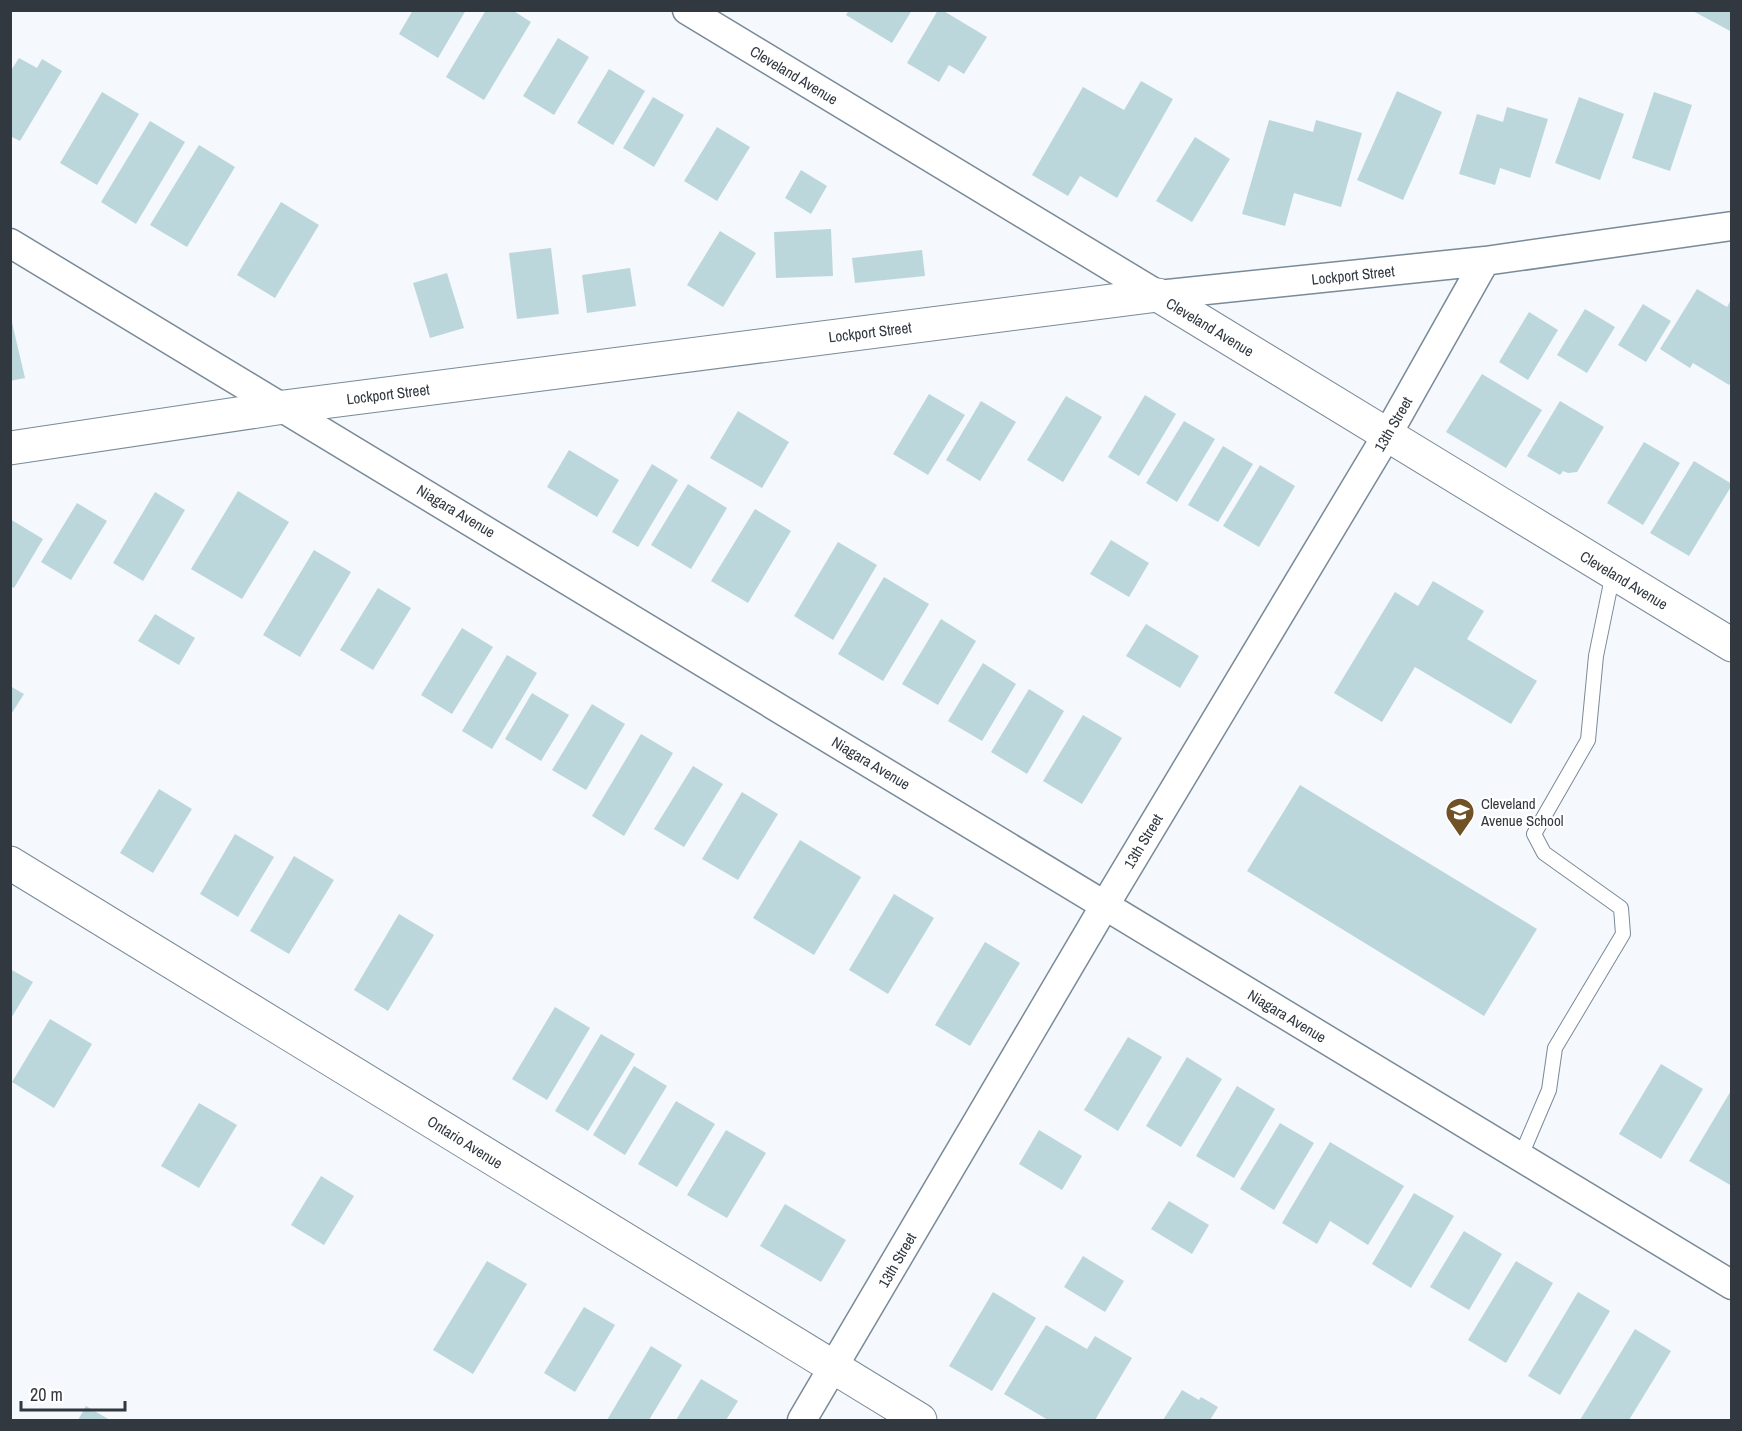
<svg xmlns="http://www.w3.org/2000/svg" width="1742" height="1431" viewBox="0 0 1742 1431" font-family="'Archivo Narrow',sans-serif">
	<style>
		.building { fill: #bcd7dc }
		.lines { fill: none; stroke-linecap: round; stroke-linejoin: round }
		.service-casing { stroke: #798a98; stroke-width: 16 }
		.minor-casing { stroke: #798a98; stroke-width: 31 }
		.tertiary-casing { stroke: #798a98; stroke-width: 35 }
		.secondary-casing { stroke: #798a98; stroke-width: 35 }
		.service { stroke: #fff; stroke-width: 14 }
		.minor { stroke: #fff; stroke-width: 28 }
		.tertiary { stroke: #fff; stroke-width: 33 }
		.secondary { stroke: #fff; stroke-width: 33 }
		.labels { text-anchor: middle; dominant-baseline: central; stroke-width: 4.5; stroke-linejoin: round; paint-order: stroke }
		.street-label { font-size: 15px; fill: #31383f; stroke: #fff }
		.poi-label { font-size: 15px; fill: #31383f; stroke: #fff; text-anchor: start }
	</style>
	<rect width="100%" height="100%" fill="#f5f8fc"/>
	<path class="building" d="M413 10H466L438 58 399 34Z
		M486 10H512L531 22 484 100 446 77Z
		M849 10H912L892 43 846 15Z
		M938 10H942L987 37 964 74 949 65 939 82 907 63Z
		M1691 10H1732V32Z
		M558 38 589 57 554 115 523 96Z
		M19 58 37 68 42 59 62 71 20 141 10 136V72Z
		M609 69 645 91 613 145 577 123Z
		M1141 81 1173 99 1117 198 1080 176 1068 196 1032 175 1083 87 1124 110Z
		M1397 91 1442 112 1403 200 1357 180Z
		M102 92 139 114 97 185 60 163Z
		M1654 92 1692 105 1670 171 1632 158Z
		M653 97 684 115 654 167 623 148Z
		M1579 97 1624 114 1600 180 1555 163Z
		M1507 107 1548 119 1530 178 1500 168 1495 185 1459 174 1477 114 1503 122Z
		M1269 120 1313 132 1316 120 1362 133 1341 207 1294 193 1285 226 1242 214Z
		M150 121 185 142 136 224 101 202Z
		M717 127 750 147 717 201 684 181Z
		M1195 137 1230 159 1192 222 1156 201Z
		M199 145 235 167 187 247 150 225Z
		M801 170 827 186 811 214 785 198Z
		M281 202 319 225 275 298 237 275Z
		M831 229 833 276 776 278 774 232Z
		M720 231 756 253 723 307 687 285Z
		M551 248 559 314 517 319 509 253Z
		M922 250 925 276 855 283 852 258Z
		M630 268 636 306 587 313 582 275Z
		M447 273 464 328 430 338 413 283Z
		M1697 289 1727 307 1732 298V380L1729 385 1693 363 1690 368 1660 349Z
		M1643 304 1671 321 1646 362 1618 345Z
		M1585 309 1615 327 1587 373 1557 355Z
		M1529 312 1558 330 1528 380 1499 362Z
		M10 314 25 378 10 381Z
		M1482 374 1542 410 1506 468 1446 432Z
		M929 394 965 415 928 475 893 454Z
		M1145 395 1176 414 1139 476 1108 457Z
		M1066 396 1102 417 1063 482 1027 460Z
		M981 401 1016 422 980 481 946 460Z
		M1560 401 1604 427 1577 472 1568 473 1563 471 1560 475 1527 456Z
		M738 411 789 442 762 488 710 458Z
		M1184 421 1215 439 1177 502 1146 483Z
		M1644 442 1680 463 1643 525 1607 503Z
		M1223 446 1253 464 1218 522 1188 505Z
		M569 450 619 480 597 517 547 487Z
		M1694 461 1732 484V485L1689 556 1650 533Z
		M652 464 678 480 638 547 612 532Z
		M1260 465 1295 486 1259 547 1223 526Z
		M688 484 727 508 691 569 651 545Z
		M238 491 289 522 242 599 191 569Z
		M155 492 185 510 143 581 113 563Z
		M77 503 107 521 71 580 41 562Z
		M755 509 791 531 748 603 711 581Z
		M10 519 43 539 14 588 10 586Z
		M1111 540 1149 563 1129 597 1090 574Z
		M838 542 877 565 833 640 794 616Z
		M314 550 351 572 300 657 263 635Z
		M884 577 929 604 883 681 838 654Z
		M1433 581 1484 611 1467 639 1537 681 1511 724 1415 667 1382 722 1334 693 1395 592 1418 606Z
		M378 588 411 608 373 670 340 650Z
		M155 614 195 638 179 665 138 641Z
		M941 619 976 641 938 705 902 684Z
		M1146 624 1199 656 1180 688 1126 656Z
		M462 628 493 647 452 714 421 695Z
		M507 655 537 673 492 749 462 731Z
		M983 663 1016 684 982 741 948 721Z
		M10 686 24 694 10 716Z
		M1029 689 1064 711 1027 774 991 752Z
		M532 693 569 715 541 761 505 739Z
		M592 704 625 724 586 790 552 770Z
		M1083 715 1122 738 1082 804 1043 781Z
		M641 734 673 753 624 836 592 816Z
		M693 766 723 784 684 847 654 829Z
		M1300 785 1537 929 1484 1016 1247 871Z
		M159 789 192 809 153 873 120 853Z
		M742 792 778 814 738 880 702 859Z
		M235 834 274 857 238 917 200 894Z
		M800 840 861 877 814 955 753 918Z
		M294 856 334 880 289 954 250 931Z
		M894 894 934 918 888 994 849 970Z
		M399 914 434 935 388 1011 354 990Z
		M985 942 1020 963 970 1046 935 1025Z
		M10 969 33 982 10 1020Z
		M555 1007 590 1028 547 1100 512 1079Z
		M50 1019 92 1044 54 1108 12 1082Z
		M601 1034 635 1054 588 1131 555 1111Z
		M1128 1037 1162 1057 1118 1131 1084 1110Z
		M1187 1057 1222 1079 1181 1147 1146 1126Z
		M1661 1064 1703 1089 1661 1159 1619 1134Z
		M634 1066 667 1086 625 1155 593 1135Z
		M1237 1086 1275 1109 1234 1178 1196 1156Z
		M1732 1089V1186L1689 1161Z
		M676 1101 715 1124 677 1187 638 1164Z
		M199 1103 237 1125 199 1188 161 1166Z
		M1280 1123 1314 1143 1274 1210 1240 1189Z
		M726 1130 766 1153 727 1218 687 1195Z
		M1039 1130 1082 1156 1062 1190 1019 1164Z
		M1330 1142 1404 1186 1368 1245 1330 1221 1317 1244 1282 1223Z
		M321 1176 354 1196 324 1245 291 1225Z
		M1414 1193 1454 1216 1411 1288 1372 1264Z
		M1169 1201 1209 1225 1192 1254 1151 1229Z
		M785 1204 846 1240 821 1282 760 1246Z
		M1464 1231 1502 1254 1469 1310 1430 1287Z
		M1083 1256 1124 1281 1105 1312 1064 1287Z
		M487 1261 527 1284 473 1374 433 1350Z
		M1516 1261 1553 1283 1506 1363 1468 1340Z
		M993 1292 1036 1318 992 1391 949 1366Z
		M1578 1292 1610 1311 1560 1395 1528 1376Z
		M584 1307 615 1325 575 1392 544 1373Z
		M1046 1325 1087 1349 1095 1336 1132 1358 1095 1420H1048L1004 1394Z
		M1635 1329 1671 1351 1629 1420H1580Z
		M651 1346 682 1365 649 1420H607Z
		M701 1379 738 1401 726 1420H676Z
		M1182 1390 1199 1400 1201 1397 1218 1407 1210 1420H1163Z
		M86 1406 110 1420H78Z"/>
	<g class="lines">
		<g class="service-casing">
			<path id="service" d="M1520 1158 1549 1090 1555 1048 1623 934 1621 908 1544 853 1534 834 1588 740 1596 656 1613 573"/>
		</g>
		<g class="minor-casing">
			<path id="minor" d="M687 10 1158 295 1485 261 1732 226
				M10 243 1732 1285
				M802 1420 1105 905 1387 435 1485 261"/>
		</g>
		<g class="tertiary-casing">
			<path id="tertiary" d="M10 863 920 1420"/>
		</g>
		<g class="secondary-casing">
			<path id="secondary" d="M10 448 284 407 1158 295 1732 645"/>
		</g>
		<use href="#service" class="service"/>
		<use href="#minor" class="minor"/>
		<use href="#tertiary" class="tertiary"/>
		<use href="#secondary" class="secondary"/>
	</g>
	<defs>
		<g id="school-pin" transform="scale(1.5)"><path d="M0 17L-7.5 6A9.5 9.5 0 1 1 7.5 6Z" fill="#705226" stroke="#fff"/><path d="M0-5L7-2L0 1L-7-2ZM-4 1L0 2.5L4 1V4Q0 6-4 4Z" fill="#fff"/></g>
	</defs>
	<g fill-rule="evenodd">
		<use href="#school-pin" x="1460" y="812"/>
	</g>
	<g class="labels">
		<g class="street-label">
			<text transform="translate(794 75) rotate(31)">Cleveland Avenue</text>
			<text transform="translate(1353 275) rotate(-6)">Lockport Street</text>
			<text transform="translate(1210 327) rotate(31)">Cleveland Avenue</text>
			<text transform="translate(870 332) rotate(-7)">Lockport Street</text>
			<text transform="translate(388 394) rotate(-7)">Lockport Street</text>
			<text transform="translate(1393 424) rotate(-60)">13th Street</text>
			<text transform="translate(456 511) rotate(31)">Niagara Avenue</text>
			<text transform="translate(1624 580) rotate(31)">Cleveland Avenue</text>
			<text transform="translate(871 763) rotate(31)">Niagara Avenue</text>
			<text transform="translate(1143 841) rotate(-59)">13th Street</text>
			<text transform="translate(1287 1016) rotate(31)">Niagara Avenue</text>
			<text transform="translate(465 1142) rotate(32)">Ontario Avenue</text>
			<text transform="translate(897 1260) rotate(-60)">13th Street</text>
		</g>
		<g class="poi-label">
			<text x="1481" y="803">Cleveland<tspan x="1481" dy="17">Avenue School</tspan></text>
		</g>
	</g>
	<rect width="1742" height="1431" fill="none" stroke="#31383f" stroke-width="24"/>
	<path d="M21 1401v9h104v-9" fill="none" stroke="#31383f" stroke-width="3"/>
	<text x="30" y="1401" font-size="18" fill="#31383f" stroke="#ffffff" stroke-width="4.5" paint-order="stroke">20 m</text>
</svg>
